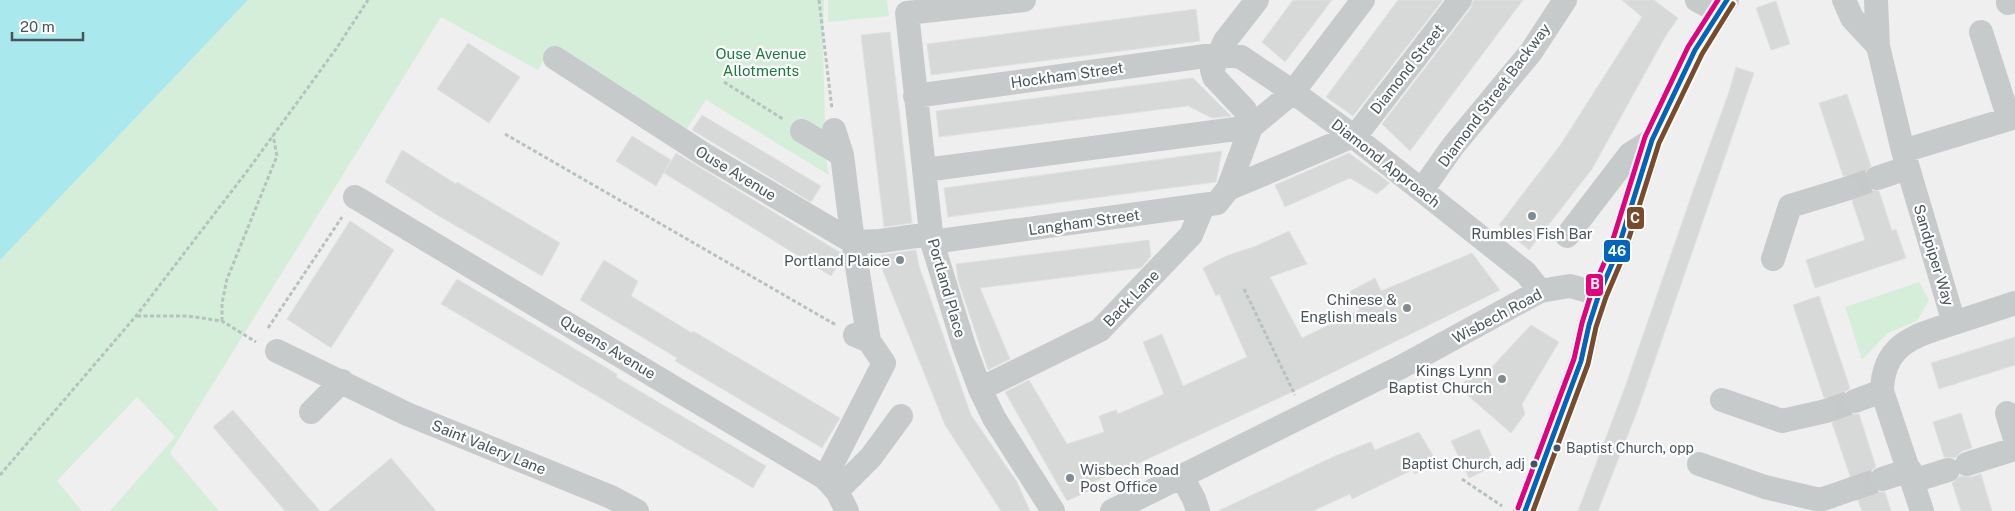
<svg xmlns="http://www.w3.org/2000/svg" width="2015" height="511" viewBox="0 0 2015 511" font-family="'Public Sans',sans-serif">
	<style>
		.green { fill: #d4eeda }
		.water { fill: #a9e8ec }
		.building { fill: #d7d8d8; stroke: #e1e1e2 }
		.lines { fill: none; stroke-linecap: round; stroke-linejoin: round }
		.minor-tunnel { stroke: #c6c8ca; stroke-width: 24; stroke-dasharray: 24 12; stroke-linecap: butt }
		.path { stroke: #b6c2bd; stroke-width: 3; stroke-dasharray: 4 2.5; stroke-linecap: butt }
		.minor { stroke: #c7cacb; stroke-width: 24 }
		.bus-1-casing { stroke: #fff; stroke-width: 9 }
		.bus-2-casing { stroke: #fff; stroke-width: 9 }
		.bus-3-casing { stroke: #fff; stroke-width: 9 }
		.bus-1 { stroke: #0065bd; stroke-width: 5 }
		.bus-2 { stroke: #7a4b2a; stroke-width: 5 }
		.bus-3 { stroke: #e5007d; stroke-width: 5 }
		.poi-dot { fill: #828b8f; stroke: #fff; stroke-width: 2 }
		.bus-dot { fill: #47555b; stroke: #fff; stroke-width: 2 }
		.labels { text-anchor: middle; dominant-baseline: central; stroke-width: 4.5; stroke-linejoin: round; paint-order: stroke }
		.bus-label { font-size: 14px; fill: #47555b; stroke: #fff; text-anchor: start }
		.park-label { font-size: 15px; fill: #197b3a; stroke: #fff }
		.street-label { font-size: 15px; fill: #47555b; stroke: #fff }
		.poi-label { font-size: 15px; fill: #47555b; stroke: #fff; text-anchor: end }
		.line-badge { stroke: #fff; stroke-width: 2 }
		.badge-label { font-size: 14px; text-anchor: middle; font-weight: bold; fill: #fff }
	</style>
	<rect width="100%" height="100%" fill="#f0efef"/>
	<path class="green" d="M248 0H824L823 46 826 160 829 175 706 100 683 134 551 48 538 70 441 17 170 453 219 511H110L175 437 137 397 57 481 82 511H0V260Z
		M828 0H887L889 16 828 22Z
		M1919 282 1929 300 1917 321 1888 333 1862 360 1845 307Z"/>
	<path class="water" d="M0 0H248L0 260Z"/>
	<path class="building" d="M1293 0H1332L1285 62 1262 42Z
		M1398 0H1443L1353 116 1326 97Z
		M1473 0H1523L1410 151 1382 124 1471 8Z
		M1622 0H1654L1678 18 1665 37 1592 169 1529 250 1499 225 1561 144 1642 17Z
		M1776 1 1790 44 1771 50 1756 8Z
		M1196 9 1200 41 931 75 927 44Z
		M890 32 912 223 884 227 861 35Z
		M468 43 520 77 489 123 437 89Z
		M1736 67 1754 73 1638 409 1598 511H1578L1625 387 1693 191 1729 92Z
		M1193 78 1231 116 1212 118 1188 106 939 137 936 111Z
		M1847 94 1871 166 1864 175V183L1868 189 1879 191 1892 231 1896 229 1906 258 1815 288 1806 260 1865 240 1852 201 1859 193V185L1855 179 1850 176H1843L1819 103Z
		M702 115 821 186 811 202 692 130Z
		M632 136 671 160 656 186 616 161Z
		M402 150 456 184 457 182 560 243 542 276 439 216 385 182Z
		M1222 151 1216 182 948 217 944 188Z
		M676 153 841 253 842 259 831 276 664 173Z
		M1349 153 1390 183 1377 194 1350 178 1285 207 1275 185Z
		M350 221 394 250 331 348 287 319Z
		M1289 231 1307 264 1270 277 1302 338 1360 310 1349 292 1375 278 1381 291 1472 253 1500 290 1305 386 1141 462 1091 483 1095 488 1067 501 1005 392 1029 380 1067 444 1104 432 1099 416 1116 410 1118 414 1164 394 1143 342 1162 334 1183 386 1247 357 1219 294 1216 296 1203 268 1226 256 1256 246Z
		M1149 240 1151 256 1141 268 980 288 1010 359 988 370 958 280 956 264Z
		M916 250 919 266 971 415 1017 482 1030 511H1001L945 425 883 271 881 255Z
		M604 260 638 281 631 296 692 333 693 331 840 418 822 448 675 361 677 358 580 300Z
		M457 279 617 374 616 377 766 466 753 488 441 304Z
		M1819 296 1850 388 1844 393 1841 399 1842 405 1847 412 1852 414H1859L1876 467 1872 470 1869 476V484L1873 489 1879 492H1885L1891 511H1862L1858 501 1865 492V485L1861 478 1850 476 1832 423 1839 416V407L1836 401 1831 398H1824L1793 305Z
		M1531 325 1559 342 1522 404 1525 414 1511 433 1458 387 1482 366 1489 370Z
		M2015 337V365L1939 389 1931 363Z
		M233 410 320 511H285L213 427Z
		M1961 413 1972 448 1962 451 1955 458 1944 457 1933 422Z
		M1479 429 1496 465 1469 478 1451 441Z
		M1419 432 1438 464 1415 474 1412 470 1352 499 1350 494 1313 511H1218L1335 456 1371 442 1375 450Z
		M391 458 436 511H328Z
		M1981 474 1992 511H1961L1952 483 1960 476 1971 477Z"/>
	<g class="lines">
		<path class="minor-tunnel" d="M1846 189 1877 178
			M1826 411 1855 401
			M1852 489 1882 479"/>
		<path class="path" d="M819 0 832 109
			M724 82 783 119
			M505 134 836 325
			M1244 289 1295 395
			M137 316H188L222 321 256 342
			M222 321V303L227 279 277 156 273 135
			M268 328 342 217
			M0 475 136 316 248 170 336 49 368 0
			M1462 479 1502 506"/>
		<path class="minor" d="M1024 0 907 13 932 242 964 346 980 389 994 418 1053 511
			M1697 0 1719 12
			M1844 0 1852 18 1878 46
			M1876 0 1878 46 1903 151 1954 323C1915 336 1883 343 1882 391L1922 511
			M2008 3 2015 1
			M555 58 705 155 853 242 880 241 931 234
			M915 96 1220 54 1241 57 1293 92 1353 136 1526 273 1540 291
			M802 131 842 155 834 130
			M1903 151 2009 119 1981 32
			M842 155 853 242 869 341
			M925 170 1251 127 1293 92 1363 0
			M1877 178 1907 168
			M1228 189 1353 136 1360 130 1460 0
			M1422 190 1453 146 1531 52 1565 0
			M355 197 825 478 837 491 847 511
			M1567 236 1630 154 1652 140
			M932 242 1217 203 1228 189 1251 127 1245 110 1214 77 1212 70 1225 41 1257 0
			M1773 259 1790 206 1846 189
			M1954 323 2015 303
			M277 351 407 414 611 497 637 511
			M980 389 1100 330 1191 235 1203 206
			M1722 400 1782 421 1826 411
			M1855 401 1882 391
			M311 412 342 381
			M2007 413 2015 439
			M1699 464 1765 487 1820 500 1852 489
			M1967 464 2015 449
			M1182 477 1194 499 1198 511
			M825 478 884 363 869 341 855 335
			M1882 479 1910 470
			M1913 481 1948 470
			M837 491 871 457 901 416
			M1112 511 1401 367 1540 291 1570 286 1599 294
			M1525 511 1581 361 1589 325 1599 294 1616 255 1652 140 1695 50 1727 0"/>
		<g class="bus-1-casing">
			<path id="bus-1" d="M1525 511 1581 361 1589 325 1599 294 1616 255 1652 140 1695 50 1727 0"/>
		</g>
		<g class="bus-2-casing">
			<path id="bus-2" d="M1533 511 1588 364 1596 327 1606 297 1623 257 1659 143 1702 54 1733 4"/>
		</g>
		<g class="bus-3-casing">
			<path id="bus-3" d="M1518 508 1574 359 1582 323 1592 291 1609 252 1645 137 1688 47 1718 0"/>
		</g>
		<use href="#bus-1" class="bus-1"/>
		<use href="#bus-2" class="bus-2"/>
		<use href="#bus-3" class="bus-3"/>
	</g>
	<g class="poi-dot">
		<circle cx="1532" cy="216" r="5"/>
		<circle cx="900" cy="260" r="5"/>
		<circle cx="1407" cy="308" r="5"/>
		<circle cx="1502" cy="379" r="5"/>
		<circle cx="1070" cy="478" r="5"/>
	</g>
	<g class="bus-dot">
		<circle cx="1557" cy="448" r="4.5"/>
		<circle cx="1534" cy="464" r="4.5"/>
	</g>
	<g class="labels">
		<g class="bus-label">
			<text x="1566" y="448">Baptist Church, opp</text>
			<text x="1525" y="464" text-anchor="end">Baptist Church, adj</text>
		</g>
		<g class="park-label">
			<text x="761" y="53">Ouse Avenue<tspan x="761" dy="17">Allotments</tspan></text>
		</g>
		<g class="street-label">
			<text transform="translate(1407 69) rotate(-52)">Diamond Street</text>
			<text transform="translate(1067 75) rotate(-8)">Hockham Street</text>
			<text transform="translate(1494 95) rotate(-53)">Diamond Street Backway</text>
			<text transform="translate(1386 163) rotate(38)">Diamond Approach</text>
			<text transform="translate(736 173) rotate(31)">Ouse Avenue</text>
			<text transform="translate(1084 222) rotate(-8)">Langham Street</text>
			<text transform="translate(1934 255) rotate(73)">Sandpiper Way</text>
			<text transform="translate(947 288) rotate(74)">Portland Place</text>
			<text transform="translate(1131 298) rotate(-46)">Back Lane</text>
			<text transform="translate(1497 316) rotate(-28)">Wisbech Road</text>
			<text transform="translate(608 347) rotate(31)">Queens Avenue</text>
			<text transform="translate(489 447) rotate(22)">Saint Valery Lane</text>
		</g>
		<g class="poi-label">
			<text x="1532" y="233" text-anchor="middle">Rumbles Fish Bar</text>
			<text x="890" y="260">Portland Plaice</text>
			<text x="1397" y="299">Chinese &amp;<tspan x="1397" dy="17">English meals</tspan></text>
			<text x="1492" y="370">Kings Lynn<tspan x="1492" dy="17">Baptist Church</tspan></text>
			<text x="1080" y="469" text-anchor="start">Wisbech Road<tspan x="1080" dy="17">Post Office</tspan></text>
		</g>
	</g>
	<g class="line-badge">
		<rect x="1626" y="206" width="19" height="24" rx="5" fill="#7a4b2a"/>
		<rect x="1603" y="239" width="28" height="24" rx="5" fill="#0065bd"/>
		<rect x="1585" y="273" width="19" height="24" rx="5" fill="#e5007d"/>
	</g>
	<g class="badge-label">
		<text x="1635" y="223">C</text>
		<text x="1617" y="256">46</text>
		<text x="1595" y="289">B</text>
	</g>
	<path d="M12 32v8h71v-8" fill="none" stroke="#47555b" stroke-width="2.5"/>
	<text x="20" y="32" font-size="15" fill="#47555b" stroke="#ffffff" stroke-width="4" paint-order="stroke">20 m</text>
</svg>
